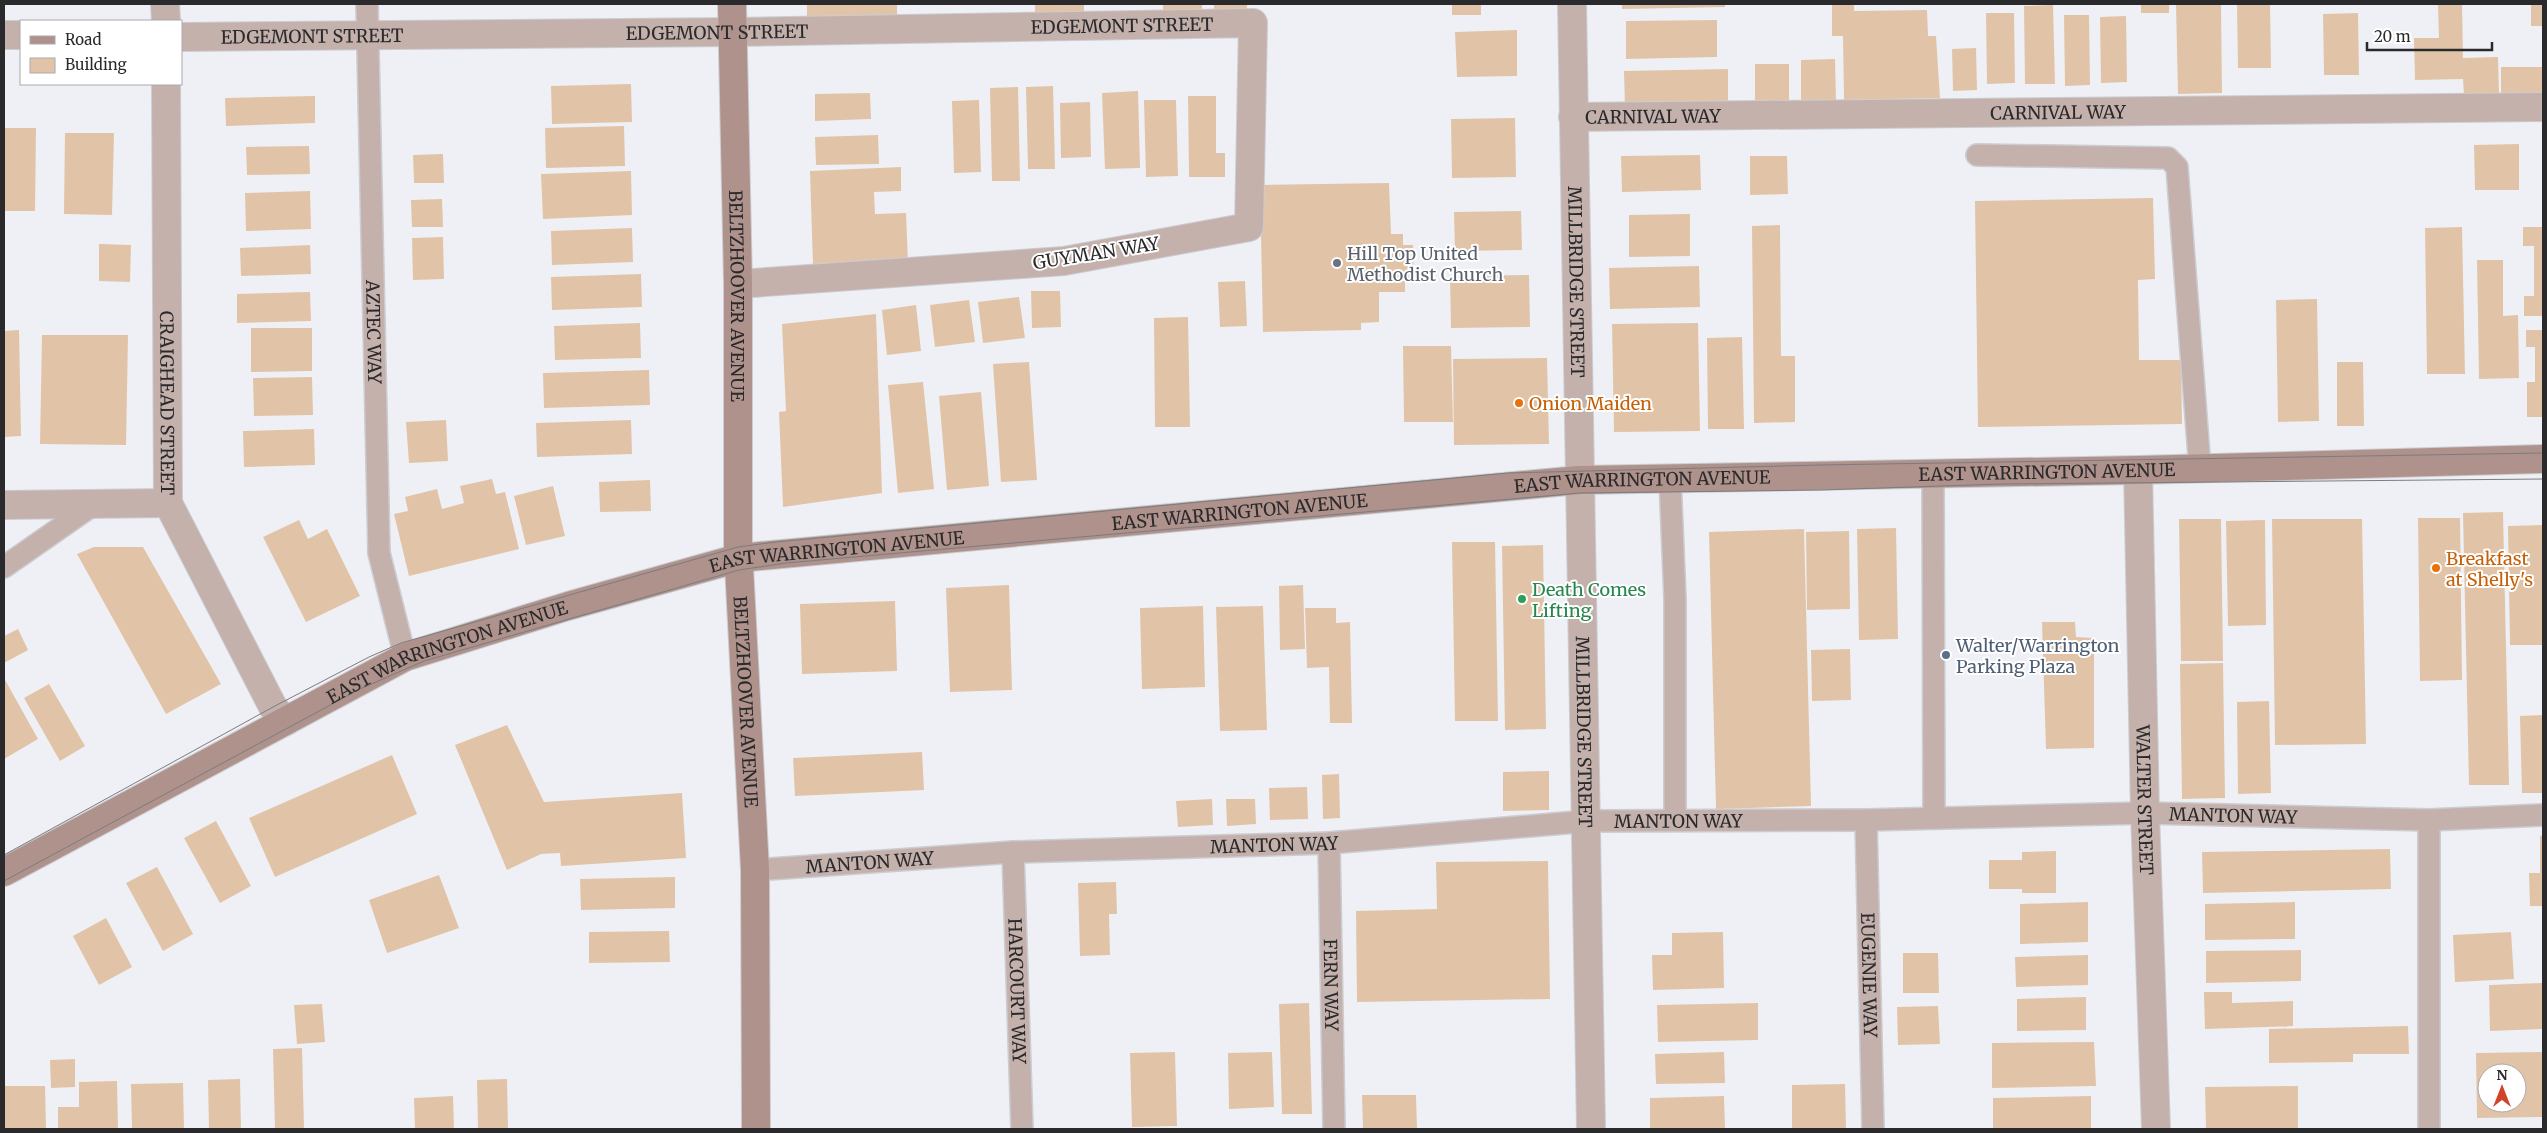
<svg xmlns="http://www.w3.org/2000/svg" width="2547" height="1133" viewBox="0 0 2547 1133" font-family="Merriweather,serif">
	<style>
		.building { fill: #e1c4a7; fill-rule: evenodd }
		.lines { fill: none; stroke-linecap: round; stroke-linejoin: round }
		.lane-casing { stroke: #ccccd1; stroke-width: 24 }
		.street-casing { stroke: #ccccd1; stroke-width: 30 }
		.secondary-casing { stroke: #ccccd1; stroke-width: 30 }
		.lane { stroke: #c4b1ac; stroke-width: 21 }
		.street { stroke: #c4b1ac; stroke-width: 28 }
		.secondary { stroke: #ae928b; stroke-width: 28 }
		.tram { stroke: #7c7c7f; stroke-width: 1 }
		.worship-dot { fill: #6b7280; stroke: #fff; stroke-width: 2 }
		.food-dot { fill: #e8710a; stroke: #fff; stroke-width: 2 }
		.leisure-dot { fill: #2e9e5b; stroke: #fff; stroke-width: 2 }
		.service-dot { fill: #5c6f8a; stroke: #fff; stroke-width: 2 }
		.labels { text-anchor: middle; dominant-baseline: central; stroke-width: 4; stroke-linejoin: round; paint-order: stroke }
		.street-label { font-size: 18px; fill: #2a2a2c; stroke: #fff }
		.worship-label { font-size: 18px; fill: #5b616d; stroke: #fff; text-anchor: start }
		.food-label { font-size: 18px; fill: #c56008; stroke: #fff; text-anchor: start }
		.leisure-label { font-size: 18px; fill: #27864d; stroke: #fff; text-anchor: start }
		.service-label { font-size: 18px; fill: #4e5e75; stroke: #fff; text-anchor: start }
	</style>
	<rect width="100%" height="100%" fill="#eff0f5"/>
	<path class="building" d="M807 4H897V17L807 18Z
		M1035 4H1084V22H1035Z
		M1163 4H1202V18H1163Z
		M1214 4H1247V18H1214Z
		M1452 4H1481V15H1452Z
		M1622 4H1725V7L1622 9Z
		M2141 4H2169V13H2141Z
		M2176 4H2221L2222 93 2178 94Z
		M2237 4H2270L2271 68H2238Z
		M1832 5H1854V11L1927 10 1928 36H1936L1940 98 1844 100 1843 36H1832Z
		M2053 5 2055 84H2025L2024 6Z
		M2438 5H2462L2463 58 2498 57 2499 94 2464 95 2463 79 2415 80 2414 38H2439Z
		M2531 5H2543V26H2531Z
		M1986 13H2014L2015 83 1987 84Z
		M2358 13 2359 75H2324L2323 14Z
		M2064 15H2089L2090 85 2065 86Z
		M2126 16 2127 82 2101 83 2100 17Z
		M1717 20V57L1626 59V21Z
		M1517 30V76L1457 77 1455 32Z
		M1976 48 1977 90 1953 91 1952 49Z
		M1835 59 1836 102 1801 103V60Z
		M1755 64H1789V100H1755Z
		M2501 67H2543V95L2501 96Z
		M1728 69V107L1625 109 1624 71Z
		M631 84 632 122 552 124 551 86Z
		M1053 86 1055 169H1028L1026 87Z
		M1018 87 1020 181H992L990 88Z
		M1138 91 1140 168 1105 169 1102 93Z
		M870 93 871 119 815 121V94Z
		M315 96V123L226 126 225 98Z
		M1188 96H1216V153H1225V177H1189Z
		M979 100 981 172 954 173 952 101Z
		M1144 100H1176L1178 176 1146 177Z
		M1090 102 1091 157 1061 158 1060 103Z
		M1515 118 1516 177 1452 178 1451 119Z
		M624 126 625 166 546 168 545 128Z
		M4 128H36L35 211H4Z
		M65 133H114L112 215 64 214Z
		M878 135 879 164 816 165 815 137Z
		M2519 144V190H2475L2474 145Z
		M309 146 310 174 247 175 246 147Z
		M443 154 444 183H414L413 155Z
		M1700 155 1701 190 1622 192 1621 156Z
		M1750 156H1787L1788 194 1750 195Z
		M901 167V191L874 192 875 214 906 213 908 263 813 266 810 171Z
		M631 171 632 215 543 219 541 174Z
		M1389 183 1391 234H1403V245H1413L1414 282H1405V292H1379V322L1361 323V330L1263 332 1260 185Z
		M310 191 311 229 246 231 245 193Z
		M2153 198 2155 279 2138 280 2139 360H2181L2182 424 1978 427 1975 201Z
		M442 199 443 227H412L411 200Z
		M1521 211 1522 250 1455 251 1454 212Z
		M1690 214V256L1629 257V215Z
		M1780 225 1781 356H1795V422L1754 423 1752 226Z
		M2462 227 2465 374H2427L2425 228Z
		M2523 227H2543V316H2524V296H2534V246H2523Z
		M632 228 633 262 552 265 551 231Z
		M443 237 444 279 413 280 412 238Z
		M99 244 131 245 130 282 99 281Z
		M310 245 311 274 241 276 240 248Z
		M2477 260H2503V316L2518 315 2519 378 2479 379Z
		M1699 266 1700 307 1610 309 1609 268Z
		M641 274 642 307 552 310 551 277Z
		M1529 275 1530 327 1451 328 1450 276Z
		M1245 281 1247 326 1220 327 1218 282Z
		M1031 291H1060L1061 327 1032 328Z
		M310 292 311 321 237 323V294Z
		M1019 297 1025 338 983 343 978 302Z
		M2317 299 2319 421 2278 422 2276 300Z
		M969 300 975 342 935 347 930 305Z
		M916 305 921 351 887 355 882 310Z
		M876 314 882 493 783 507 779 412 786 411 782 324Z
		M1188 317 1190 427H1155L1154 318Z
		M640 323 641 358 555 360 554 326Z
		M1698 323 1700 431 1614 432 1612 324Z
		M251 328H312V371L251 372Z
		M19 330 21 436 4 437V331Z
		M2526 330H2543V417H2527V382H2535V347H2526Z
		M42 335H128L126 445 40 444Z
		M1742 337 1744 429H1708L1707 338Z
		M1403 346H1451L1453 422H1404Z
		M1547 358 1549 444 1454 445 1453 359Z
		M1029 362 1037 480 1001 482 993 364Z
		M2337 362H2363L2364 426H2337Z
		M649 370 650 405 544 408 543 373Z
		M312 377 313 415 254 416 253 378Z
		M923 382 934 489 898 493 888 385Z
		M981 392 989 486 947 490 939 396Z
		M446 420 448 461 409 463 406 422Z
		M631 420 632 454 537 457 536 423Z
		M314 429 315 465 244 467 243 431Z
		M492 479 496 494 505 492 519 549 409 576 394 514 408 511 405 497 437 489 442 509 464 503 460 486Z
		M650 480 651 511 600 512 599 482Z
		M553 486 565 536 526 545 514 496Z
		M2503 512 2509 785H2469L2463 513Z
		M2418 518H2460L2462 680 2420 681Z
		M2179 519H2221L2223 661H2181Z
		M2272 519H2362L2366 744 2275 745Z
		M299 520 308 539 327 529 360 596 306 622 263 537Z
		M2265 520 2266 625 2228 626 2226 521Z
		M2543 525V645H2510L2508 526Z
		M1896 528 1898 639 1859 640 1857 529Z
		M1804 529 1811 806 1716 809 1709 532Z
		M1849 531 1850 609 1807 610 1806 532Z
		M1452 542H1495L1498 721H1455Z
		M1543 545 1546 729 1505 730 1502 546Z
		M94 547H143L221 684 166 714 77 554Z
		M1009 585 1012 690 950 692 946 588Z
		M1303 585 1305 649 1280 650 1279 586Z
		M895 601 897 671 802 674 800 604Z
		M1203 606 1205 687 1142 689 1140 608Z
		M1263 606 1267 730 1220 731 1216 607Z
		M1305 608H1336V623L1350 622 1352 723H1330L1329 667 1307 668Z
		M2042 622H2075L2076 637 2094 638V748L2046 749Z
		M18 629 28 650 4 663V636Z
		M1850 649 1851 700 1812 701 1811 650Z
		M2223 663 2225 798 2182 799 2180 664Z
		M4 678 38 739 4 759Z
		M49 684 85 746 60 761 24 698Z
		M2269 701 2271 793 2238 794 2237 702Z
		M2543 715V793H2522L2520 716Z
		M507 725 544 802 682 793 686 858 561 866 560 853 541 854 507 870 455 745Z
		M922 752 924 790 795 796 793 758Z
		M392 755 417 814 275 877 249 818Z
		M1549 771V810L1503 811V772Z
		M1339 774 1340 818 1323 819 1322 775Z
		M1307 787 1308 819 1270 820 1269 788Z
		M1212 799 1213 825 1178 827 1176 801Z
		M1226 799H1255L1256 824 1227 826Z
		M216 821 251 886 220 903 184 838Z
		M2543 835V906H2530L2529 873H2540V836Z
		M2390 849 2391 889 2203 893 2202 852Z
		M2056 851V893H2022V889H1989V860H2022V852Z
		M1548 861 1550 999 1357 1002 1356 911 1437 909 1436 862Z
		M157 867 193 934 163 951 126 883Z
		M439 875 459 928 387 953 369 900Z
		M675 877V908L581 910 580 879Z
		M1116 882 1117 914H1109L1110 955 1080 956 1078 883Z
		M2088 902V942L2020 944V904Z
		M2295 902V939L2205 940V904Z
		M106 918 132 967 99 985 73 936Z
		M669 931 670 962 589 963V932Z
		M1723 932 1724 988 1653 990 1652 955H1672V933Z
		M2511 932 2514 979 2455 982 2453 935Z
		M2301 950V981L2206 983V951Z
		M1903 953H1938L1939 993H1903Z
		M2088 955V985L2016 987 2015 957Z
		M2543 983V1029L2490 1031 2489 985Z
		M2204 992H2232V1003L2293 1001V1026L2205 1029Z
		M2086 997V1030L2017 1031V999Z
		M1309 1003 1312 1114H1282L1279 1004Z
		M1758 1003V1040L1658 1042 1657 1005Z
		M322 1004 325 1042 297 1044 294 1005Z
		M1938 1006 1940 1044 1898 1045 1897 1007Z
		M2408 1026 2409 1054H2353V1062L2269 1063V1029Z
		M2094 1042 2096 1086 1992 1088V1043Z
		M302 1048 304 1129H275L273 1049Z
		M1175 1052 1177 1126 1132 1127 1130 1053Z
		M1272 1052 1274 1107 1229 1109 1228 1053Z
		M1724 1052 1725 1083 1656 1084 1655 1054Z
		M2543 1052V1117L2477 1118 2476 1053ZM2487 1073H2517V1103H2487Z
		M75 1059V1087L51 1088 50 1060Z
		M240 1079 241 1129H209L208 1080Z
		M507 1079 508 1129H478L477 1080Z
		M117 1081 118 1129H58V1107H79V1082Z
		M183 1083 184 1129H132L131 1084Z
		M1845 1084 1846 1129H1792V1085Z
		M4 1086H45L46 1129H4Z
		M2298 1086V1129H2206L2205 1087Z
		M1362 1095H1416L1417 1129H1363Z
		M453 1096 454 1129H415L414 1098Z
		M1724 1096 1725 1129H1650V1098Z
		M2091 1096V1128L1993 1129V1098Z"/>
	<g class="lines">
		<g class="lane-casing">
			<g id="lane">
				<path id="s1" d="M367 4 379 553 405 657"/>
				<path d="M1977 155 2168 158 2177 167 2200 469"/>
				<path d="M1933 474 1934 818"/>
				<path d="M1670 478 1675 599V820"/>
				<path d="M4 567 93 505"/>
				<path id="s2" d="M1866 820 1873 1129"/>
				<path d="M2429 820V1129"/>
				<path id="s3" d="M1329 843 1334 1129"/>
				<path id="s4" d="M1013 852 1022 1129"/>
				<path id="s5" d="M755 870 1013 852 1329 843 1588 821 1866 820 2145 813 2429 820 2543 815"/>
			</g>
		</g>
		<g class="street-casing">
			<g id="street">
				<path d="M165 4 166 21"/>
				<path id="s6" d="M1572 4 1591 1129"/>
				<path d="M4 35H21"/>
				<path id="s7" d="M181 37 732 32 1253 23 1249 227 1064 261 738 284"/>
				<path id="s8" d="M166 84 168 503 273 707 286 721"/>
				<path id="s9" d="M1573 117 2543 107"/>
				<path id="s10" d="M2138 470 2145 813 2156 1129"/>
				<path d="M4 505 168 503"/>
			</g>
		</g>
		<g class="secondary-casing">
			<g id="secondary">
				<path id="s11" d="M732 4 738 284V547L755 870 756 1129"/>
				<path id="s12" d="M4 872 405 657 568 606 739 558 1579 480 2138 470 2543 459"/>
			</g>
		</g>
		<use href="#lane" class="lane"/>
		<use href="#street" class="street"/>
		<use href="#secondary" class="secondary"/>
		<path class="tram" d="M4 855 273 707 369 657 401 643 738 547 776 542 1508 473 1821 465 2543 453
			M4 881 360 689 424 661 739 570 786 563 1580 493 1821 490 2002 484 2543 479"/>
	</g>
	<circle class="worship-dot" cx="1337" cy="263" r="5"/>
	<g class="food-dot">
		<circle cx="1519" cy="403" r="5"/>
		<circle cx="2436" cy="568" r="5"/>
	</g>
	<circle class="leisure-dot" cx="1522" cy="599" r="5"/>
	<circle class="service-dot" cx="1946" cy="655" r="5"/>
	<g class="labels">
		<g class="street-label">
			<text stroke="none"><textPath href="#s7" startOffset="941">EDGEMONT STREET</textPath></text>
			<text stroke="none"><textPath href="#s7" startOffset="536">EDGEMONT STREET</textPath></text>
			<text stroke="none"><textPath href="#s7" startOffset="131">EDGEMONT STREET</textPath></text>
			<text stroke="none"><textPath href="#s9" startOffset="485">CARNIVAL WAY</textPath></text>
			<text stroke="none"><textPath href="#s9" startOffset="80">CARNIVAL WAY</textPath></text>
			<text transform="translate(1096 253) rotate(-9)">GUYMAN WAY</text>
			<text stroke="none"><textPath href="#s6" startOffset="278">MILLBRIDGE STREET</textPath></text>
			<text stroke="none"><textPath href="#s11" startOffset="292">BELTZHOOVER AVENUE</textPath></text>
			<text stroke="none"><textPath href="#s1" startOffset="328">AZTEC WAY</textPath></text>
			<text stroke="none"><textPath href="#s8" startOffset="319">CRAIGHEAD STREET</textPath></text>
			<text stroke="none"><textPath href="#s12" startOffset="2115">EAST WARRINGTON AVENUE</textPath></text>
			<text stroke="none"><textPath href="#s12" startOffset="1710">EAST WARRINGTON AVENUE</textPath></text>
			<text stroke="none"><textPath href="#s12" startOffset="1306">EAST WARRINGTON AVENUE</textPath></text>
			<text stroke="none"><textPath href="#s12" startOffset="901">EAST WARRINGTON AVENUE</textPath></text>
			<text stroke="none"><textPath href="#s12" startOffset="496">EAST WARRINGTON AVENUE</textPath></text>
			<text stroke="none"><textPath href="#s11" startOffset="698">BELTZHOOVER AVENUE</textPath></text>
			<text stroke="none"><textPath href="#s6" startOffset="728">MILLBRIDGE STREET</textPath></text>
			<text stroke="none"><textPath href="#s10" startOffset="330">WALTER STREET</textPath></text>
			<text stroke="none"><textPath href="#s5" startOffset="1480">MANTON WAY</textPath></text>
			<text stroke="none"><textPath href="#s5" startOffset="925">MANTON WAY</textPath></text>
			<text stroke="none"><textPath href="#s5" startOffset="520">MANTON WAY</textPath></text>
			<text stroke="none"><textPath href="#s5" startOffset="115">MANTON WAY</textPath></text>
			<text stroke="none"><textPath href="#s2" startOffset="155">EUGENIE WAY</textPath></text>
			<text stroke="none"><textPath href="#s3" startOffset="142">FERN WAY</textPath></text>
			<text stroke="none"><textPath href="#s4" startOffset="139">HARCOURT WAY</textPath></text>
		</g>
		<g class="worship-label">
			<text x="1347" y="253">Hill Top United<tspan x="1347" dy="21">Methodist Church</tspan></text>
		</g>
		<g class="food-label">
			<text x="1529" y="403">Onion Maiden</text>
			<text x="2446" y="558">Breakfast<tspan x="2446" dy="21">at Shelly's</tspan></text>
		</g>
		<g class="leisure-label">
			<text x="1532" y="589">Death Comes<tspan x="1532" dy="21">Lifting</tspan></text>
		</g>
		<g class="service-label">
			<text x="1956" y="645">Walter/Warrington<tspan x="1956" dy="21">Parking Plaza</tspan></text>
		</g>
	</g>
	<rect width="2547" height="1133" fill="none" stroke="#2a2a2c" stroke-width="10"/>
	<rect x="20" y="20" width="162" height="65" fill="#ffffff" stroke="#aaaaab"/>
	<rect x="30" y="36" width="25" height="8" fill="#ae928b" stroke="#aaaaab"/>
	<text x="65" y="45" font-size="15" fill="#2a2a2c">Road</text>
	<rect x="30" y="58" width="25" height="15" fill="#e1c4a7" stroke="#aaaaab"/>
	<text x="65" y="70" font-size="15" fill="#2a2a2c">Building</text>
	<g transform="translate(2502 1088)"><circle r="24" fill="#ffffff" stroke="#aaaaab"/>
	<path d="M0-4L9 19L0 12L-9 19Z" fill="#d0452a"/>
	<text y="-8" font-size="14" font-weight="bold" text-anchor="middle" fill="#2a2a2c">N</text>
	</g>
	<path d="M2367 42v8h125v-8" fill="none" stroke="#2a2a2c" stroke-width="2.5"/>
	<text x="2374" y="42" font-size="15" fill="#2a2a2c" stroke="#ffffff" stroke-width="4" paint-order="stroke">20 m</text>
</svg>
